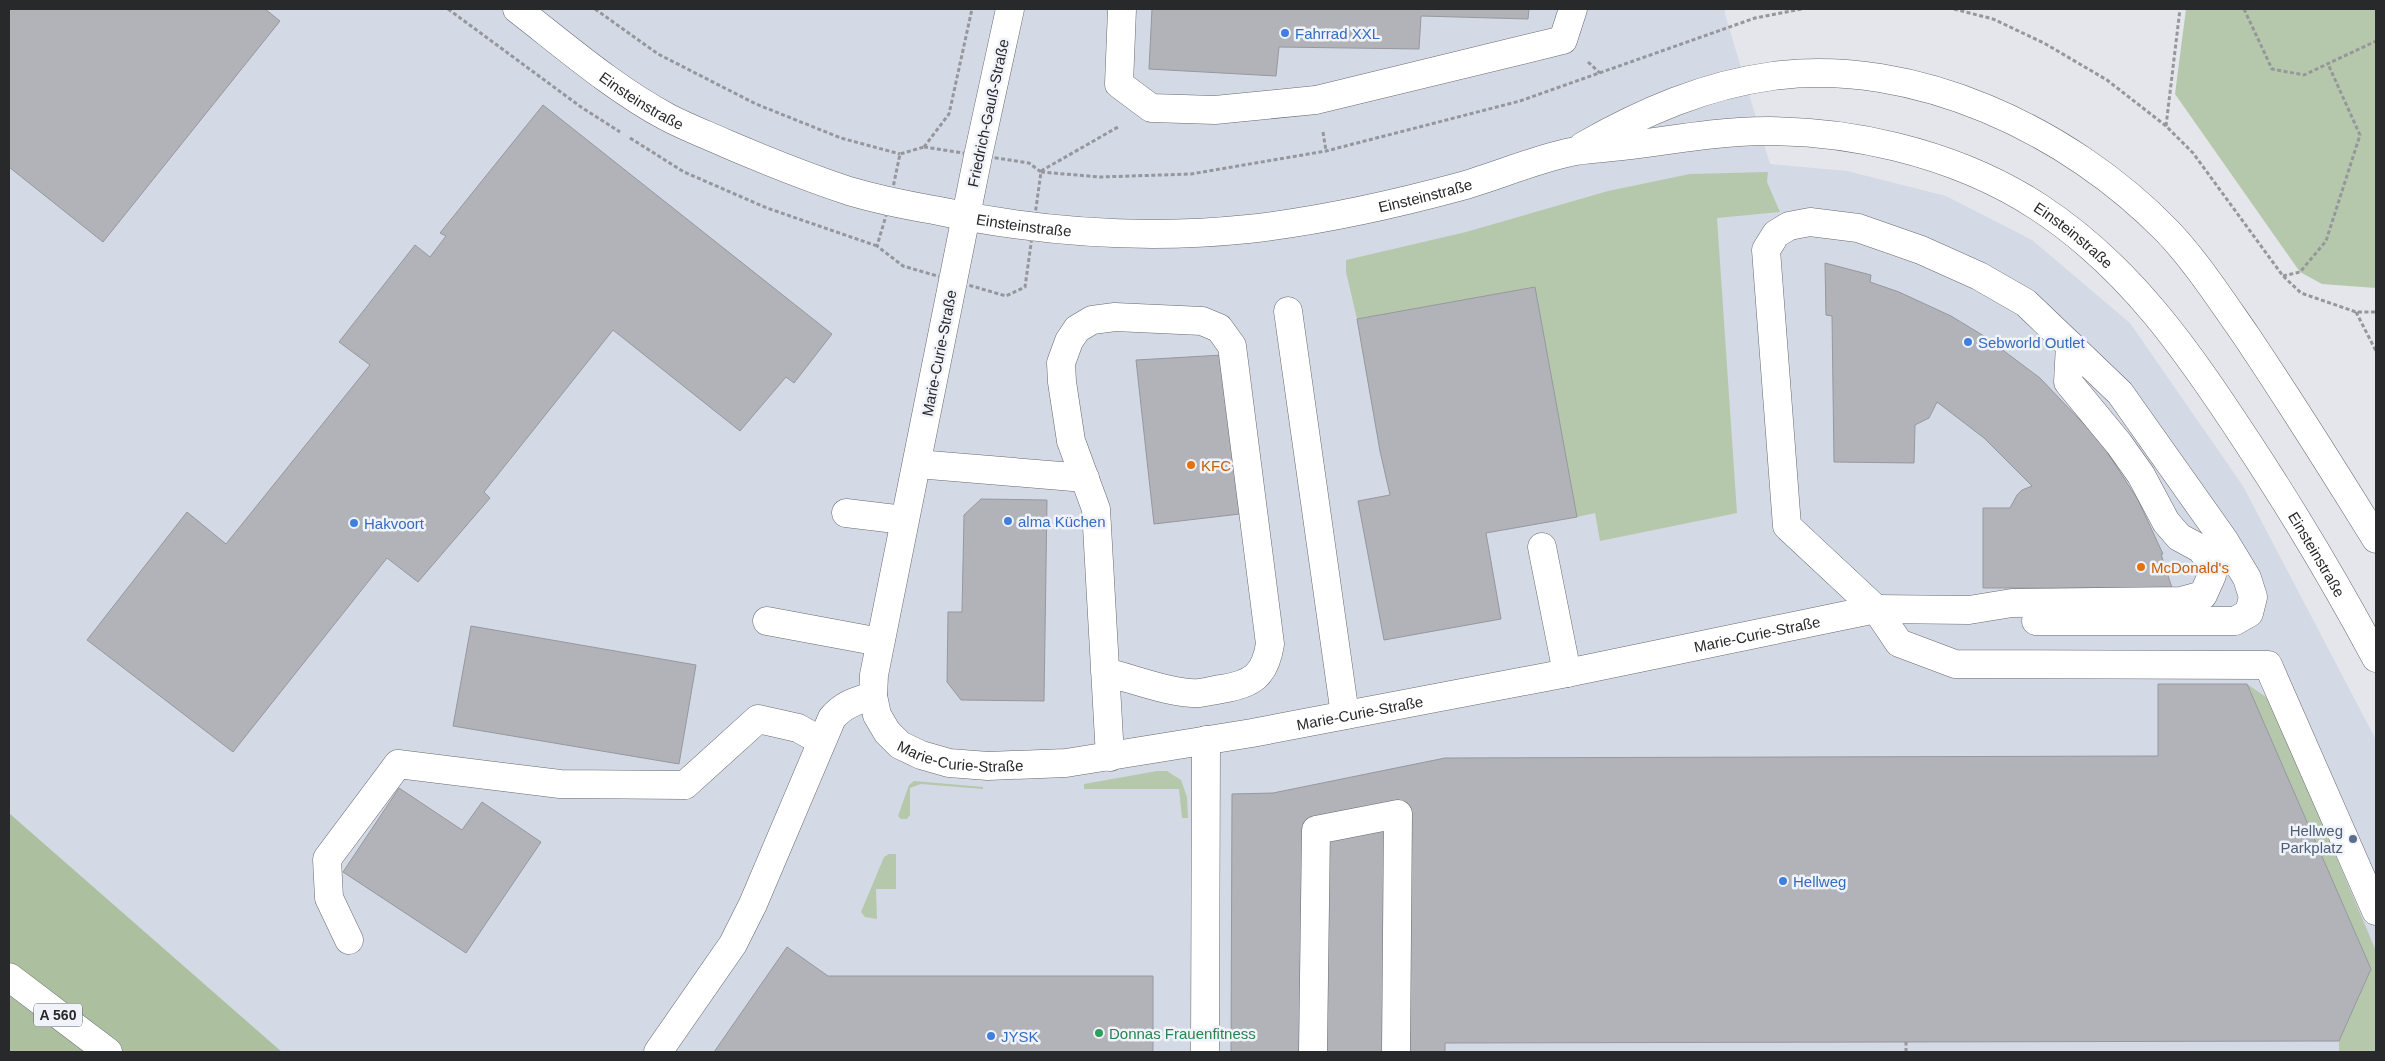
<svg xmlns="http://www.w3.org/2000/svg" width="2385" height="1061" viewBox="0 0 2385 1061" font-family="Arial,sans-serif">
	<style>
		.built { fill: #d4d9e6 }
		.green { fill: #b6c8ab }
		.forest { fill: #acc09f }
		.building { fill: #b1b3b9; stroke: #96989e }
		.lines { fill: none; stroke-linecap: round; stroke-linejoin: round }
		.minor-casing { stroke: #67696e; stroke-width: 29 }
		.highway-casing { stroke: #67696e; stroke-width: 29 }
		.path { stroke: #96979c; stroke-width: 3; stroke-dasharray: 4 2.5; stroke-linecap: butt }
		.minor { stroke: #fff; stroke-width: 28 }
		.highway { stroke: #fff; stroke-width: 28 }
		.shop-dot { fill: #3f7fe0; stroke: #f1f3fa; stroke-width: 2 }
		.food-dot { fill: #e8710a; stroke: #f1f3fa; stroke-width: 2 }
		.service-dot { fill: #5c6f8a; stroke: #f1f3fa; stroke-width: 2 }
		.leisure-dot { fill: #2e9e5b; stroke: #f1f3fa; stroke-width: 2 }
		.labels { text-anchor: middle; dominant-baseline: central; stroke-width: 5; stroke-linejoin: round; paint-order: stroke }
		.shield { fill: #f1f3fa; stroke: #646669; stroke-width: 1 }
		.shield-label { font-size: 14px; font-weight: bold; fill: #28292b }
		.shop-label { font-size: 15px; fill: #366cbe; stroke: #f1f3fa; text-anchor: start }
		.street-label { font-size: 15px; fill: #28292b; stroke: #f1f3fa }
		.food-label { font-size: 15px; fill: #c56008; stroke: #f1f3fa; text-anchor: start }
		.service-label { font-size: 15px; fill: #4e5e75; stroke: #f1f3fa; text-anchor: end }
		.leisure-label { font-size: 15px; fill: #27864d; stroke: #f1f3fa; text-anchor: start }
	</style>
	<rect width="100%" height="100%" fill="#e4e6ec"/>
	<path class="built" d="M9 9H1725V14L1770 164 1847 171 1946 196 2032 240 2130 323 2243 486 2376 740V1052H282L9 813Z"/>
	<path class="green" d="M2186 9H2376V288L2322 284 2300 272 2175 94Z
		M1768 172 1767 182 1780 212 1717 218 1737 513 1600 541 1595 513 1577 517 1535 287 1357 319 1346 272V260L1466 232 1608 191 1690 174Z
		M2247 684 2266 697 2273 707 2376 951V1052H2339V1041L2371 969Z
		M1157 771H1167L1181 780 1187 797 1188 818H1182L1179 789H1084V784Z
		M914 781 983 787V789L921 784 910 788V815L907 819H901L898 816 909 785Z
		M889 854H896V889H876L877 919 865 917 861 912 884 857Z"/>
	<path class="forest" d="M9 813 282 1052H9Z"/>
	<path class="building" d="M9 9H265L280 21 103 242 9 167Z
		M1152 9H1529L1528 19 1421 16 1419 49 1279 47 1276 76 1149 69Z
		M543 105 832 334 794 383 786 377 740 431 613 330 484 492 490 498 418 582 387 558 233 752 87 640 187 512 226 544 370 365 339 342 415 245 430 257 446 236 440 233Z
		M1825 263 1871 275 1870 282 1899 292 1951 316 1984 336 2040 378 2100 441 2138 500 2163 554H2161L2172 588H1983V508H2010L2017 495 2022 490 2032 486 1984 438 1937 402 1929 418 1915 425 1914 463 1834 462 1832 316 1826 315Z
		M1535 287 1577 517 1486 533 1501 619 1384 640 1358 501 1390 495 1380 451 1357 319Z
		M1223 355 1240 514 1154 524 1136 360Z
		M981 499 1047 500 1044 701 961 700 947 682 948 612H962L964 515Z
		M471 626 696 665 679 764 453 726Z
		M2158 684H2247L2371 969 2339 1041 1445 1043V1052H1231L1232 794 1273 793 1445 758 2158 756Z
		M399 788 462 830 482 802 541 842 466 953 343 872Z
		M787 947 828 976H1153V1052H714Z"/>
	<g class="lines">
		<g class="minor-casing">
			<g id="minor">
				<path id="s1" d="M517 9C565 46 613 88 667 117 686 127 707 135 727 144 767 161 807 177 849 191 876 199 905 205 934 210 1037 232 1143 240 1248 229 1320 221 1392 205 1462 186 1500 175 1538 158 1576 151 1594 148 1613 148 1631 145 1667 141 1702 134 1739 132 1840 126 1955 152 2040 208 2131 268 2189 353 2248 443 2294 513 2337 585 2376 658"/>
				<path id="s2" d="M1010 9 978 156 874 675 873 696 877 715 887 732 900 745 921 755 949 763 988 766 1066 763 1252 733 1567 673 1876 609 1969 610 2012 603 2181 601 2203 595 2212 575 2211 563 2201 549 2179 537 2166 522 2141 475 2119 444 2068 382 2070 345"/>
				<path d="M1122 9 1119 84 1151 108 1215 110 1316 100 1563 40 1573 9"/>
				<path d="M1583 146C1643 112 1705 85 1773 76 1915 57 2070 131 2167 231 2196 261 2223 303 2247 337 2291 403 2334 471 2376 539"/>
				<path d="M1288 311 1345 715"/>
				<path d="M917 464 1085 478"/>
				<path d="M846 513 904 520"/>
				<path d="M1542 547 1567 673"/>
				<path d="M767 621 880 642"/>
				<path d="M2036 621H2235L2249 613 2253 597 2247 578 2224 540 2120 393 2026 303 1979 276 1921 250 1858 228 1810 222 1789 226 1776 234 1766 250 1787 526 1876 609 1899 643 1955 664 2268 665 2376 911"/>
				<path d="M1105 672C1131 678 1174 695 1199 693 1207 692 1214 690 1222 689 1252 684 1265 676 1270 644L1232 346 1219 328 1202 321 1115 317 1092 320 1077 329 1069 341 1061 363 1062 382 1071 441 1096 509 1110 757"/>
				<path d="M349 940 329 898 327 859 398 764 560 784 685 785 758 719 798 728 821 741"/>
				<path d="M658 1052 733 944 753 904 832 718C844 704 856 701 873 696"/>
				<path d="M1205 1052 1206 740"/>
				<path d="M1313 1052 1316 830 1398 814 1396 1052"/>
			</g>
		</g>
		<g class="highway-casing">
			<path id="highway" d="M9 977 108 1052"/>
		</g>
		<path class="path" d="M448 9 581 107 620 132
			M595 9 658 54 756 104 841 138 900 154
			M1954 9 1993 19 2044 43 2107 80 2166 126 2193 153 2283 276 2301 293 2356 312H2376
			M2244 9 2272 69 2304 75 2376 41
			M1588 62 1600 73
			M2166 126 2180 9
			M1323 132 1326 151
			M630 138 684 172 767 208 877 246
			M924 147 1029 163 1041 172 1025 287 1006 296 903 266 877 246 890 202 900 154Z
			M924 147 949 114 972 9
			M1041 171 1118 127
			M1041 172 1100 177 1191 174 1326 151 1520 101 1755 18 1802 9
			M2283 276 2300 272 2326 241 2360 135 2328 64
			M2356 312 2376 351
			M1906 1052V1042"/>
		<use href="#minor" class="minor"/>
		<use href="#highway" class="highway"/>
	</g>
	<g class="shop-dot">
		<circle cx="1285" cy="33" r="5"/>
		<circle cx="1968" cy="342" r="5"/>
		<circle cx="1008" cy="521" r="5"/>
		<circle cx="354" cy="523" r="5"/>
		<circle cx="1783" cy="881" r="5"/>
		<circle cx="991" cy="1036" r="5"/>
	</g>
	<g class="food-dot">
		<circle cx="1191" cy="465" r="5"/>
		<circle cx="2141" cy="567" r="5"/>
	</g>
	<circle class="service-dot" cx="2353" cy="839" r="5"/>
	<circle class="leisure-dot" cx="1099" cy="1033" r="5"/>
	<g class="labels">
		<rect class="shield" x="34" y="1003.5" width="48" height="23" rx="4"/>
		<g class="shield-label">
			<text x="58" y="1015">A 560</text>
		</g>
		<g class="shop-label">
			<text x="1295" y="33">Fahrrad XXL</text>
			<text x="1978" y="342">Sebworld Outlet</text>
			<text x="1018" y="521">alma Küchen</text>
			<text x="364" y="523">Hakvoort</text>
			<text x="1793" y="881">Hellweg</text>
			<text x="1001" y="1036">JYSK</text>
		</g>
		<g class="street-label">
			<text stroke="none"><textPath href="#s1" startOffset="155">Einsteinstraße</textPath></text>
			<text transform="translate(988 113) rotate(-78)">Friedrich-Gauß-Straße</text>
			<text stroke="none"><textPath href="#s1" startOffset="965">Einsteinstraße</textPath></text>
			<text stroke="none"><textPath href="#s1" startOffset="560">Einsteinstraße</textPath></text>
			<text stroke="none"><textPath href="#s1" startOffset="1645">Einsteinstraße</textPath></text>
			<text transform="translate(939 353) rotate(-79)">Marie-Curie-Straße</text>
			<text stroke="none"><textPath href="#s1" startOffset="2049">Einsteinstraße</textPath></text>
			<text stroke="none"><textPath href="#s2" startOffset="1631">Marie-Curie-Straße</textPath></text>
			<text stroke="none"><textPath href="#s2" startOffset="1226">Marie-Curie-Straße</textPath></text>
			<text stroke="none"><textPath href="#s2" startOffset="821">Marie-Curie-Straße</textPath></text>
		</g>
		<g class="food-label">
			<text x="1201" y="465">KFC</text>
			<text x="2151" y="567">McDonald's</text>
		</g>
		<g class="service-label">
			<text x="2343" y="830">Hellweg<tspan x="2343" dy="17">Parkplatz</tspan></text>
		</g>
		<g class="leisure-label">
			<text x="1109" y="1033">Donnas Frauenfitness</text>
		</g>
	</g>
	<rect width="2385" height="1061" fill="none" stroke="#28292b" stroke-width="20"/>
</svg>
